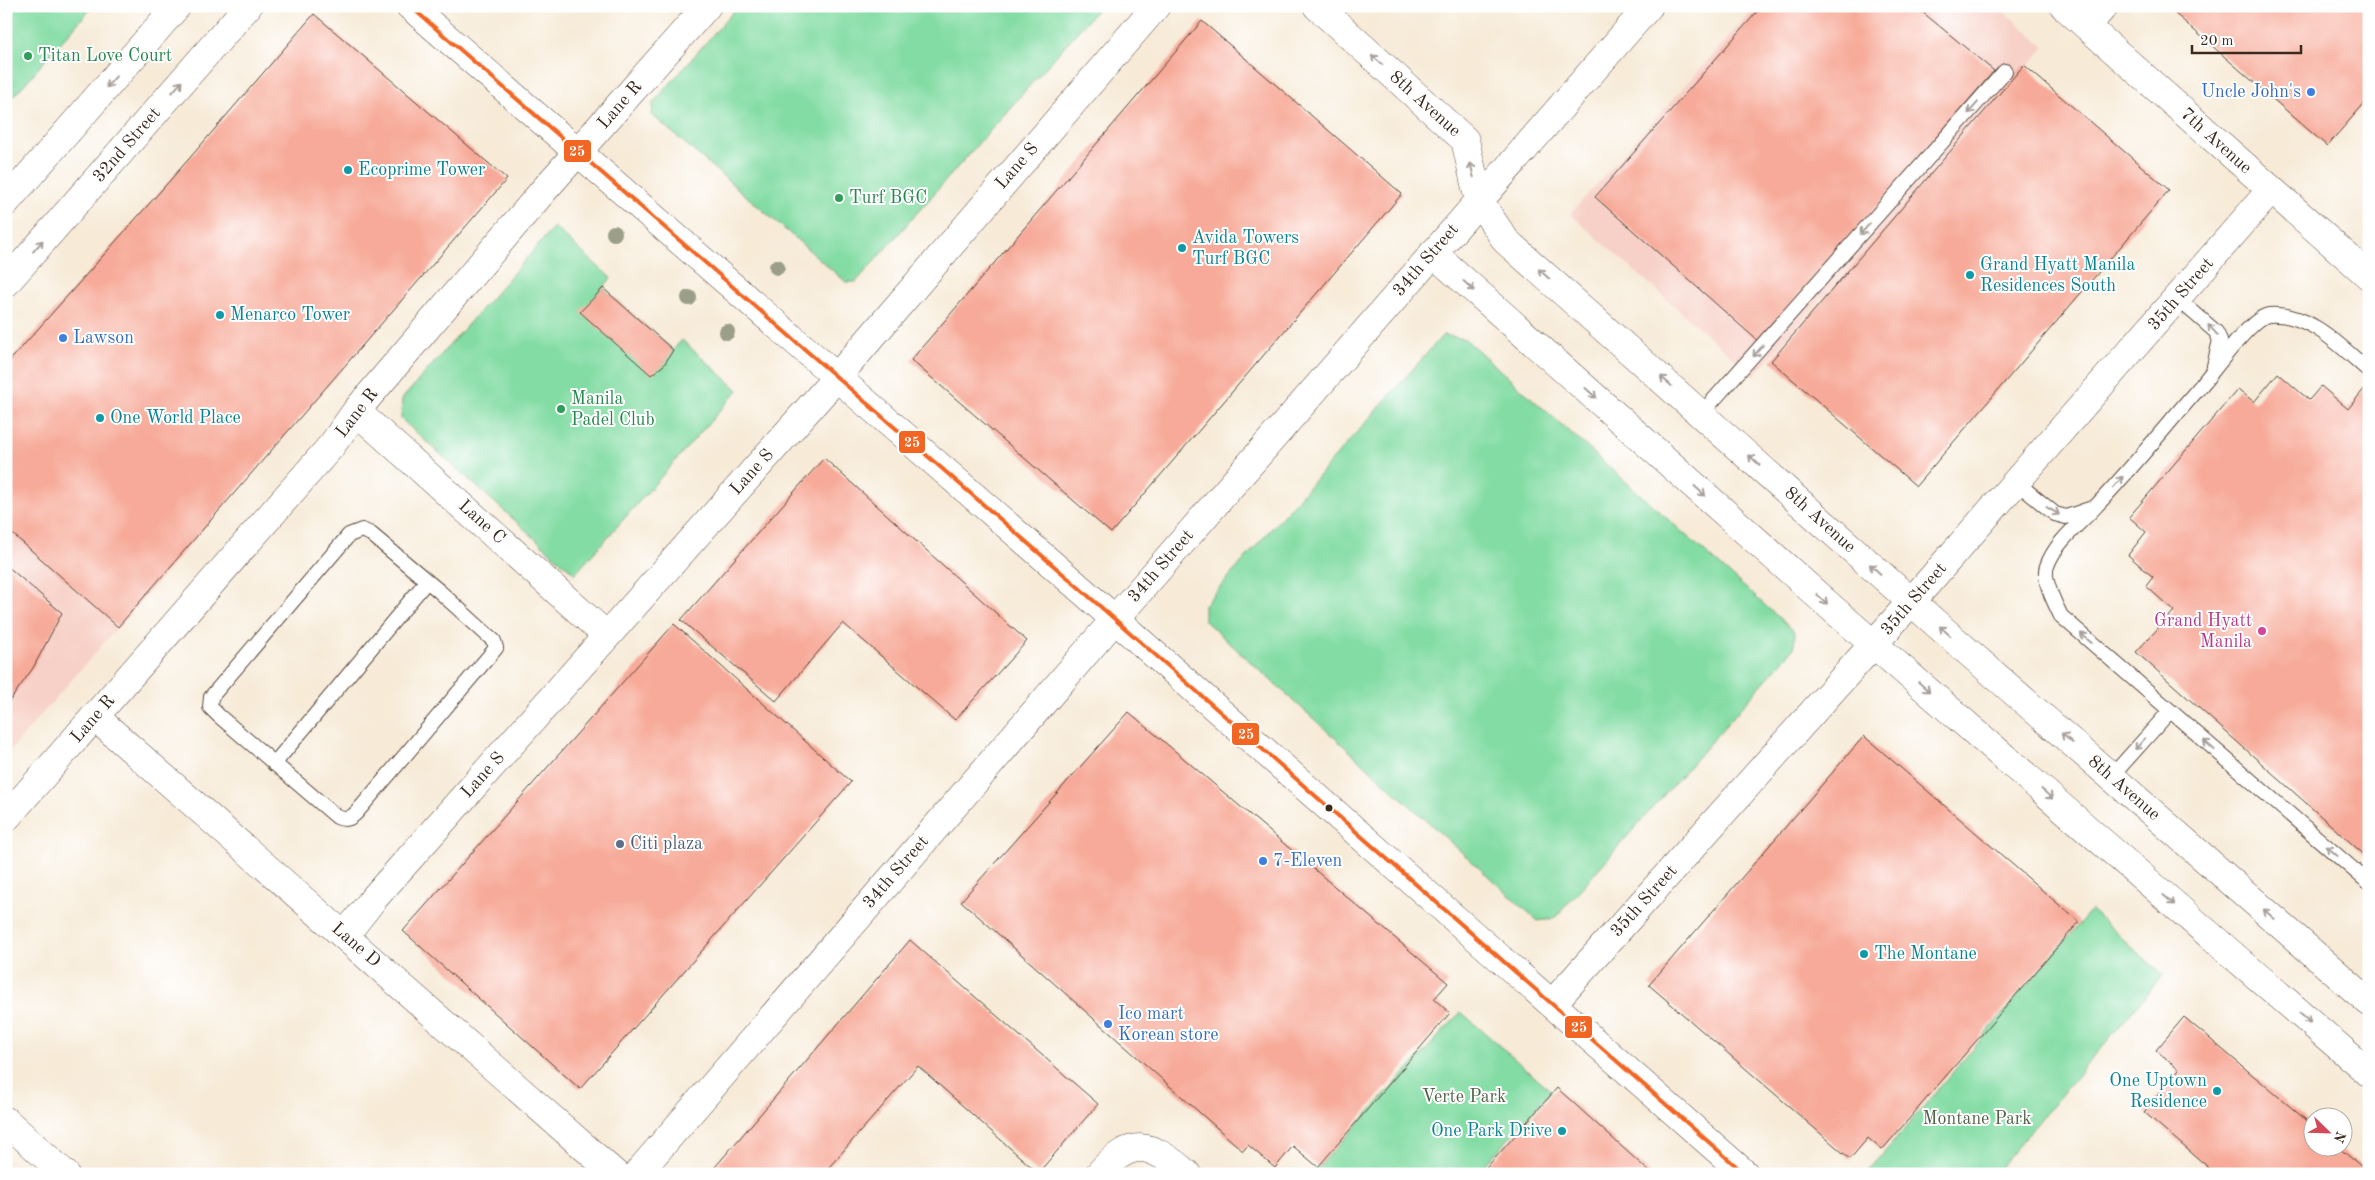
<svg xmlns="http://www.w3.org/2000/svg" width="2375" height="1180" viewBox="0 0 2375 1180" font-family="'Old Standard TT',serif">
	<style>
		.built { fill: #f7d1c7 }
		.green { fill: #82dca3; stroke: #5e8360 }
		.building { fill: #f7aa99 }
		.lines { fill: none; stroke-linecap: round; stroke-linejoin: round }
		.lane-casing { stroke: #57473a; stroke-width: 16 }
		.street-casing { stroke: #57473a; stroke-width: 29 }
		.secondary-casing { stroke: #57473a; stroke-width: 29 }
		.lane { stroke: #fff; stroke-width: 14 }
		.street { stroke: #fff; stroke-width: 28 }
		.secondary { stroke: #fff; stroke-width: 28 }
		.bus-1-casing { stroke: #fff; stroke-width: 8 }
		.bus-1 { stroke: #f26522; stroke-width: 4 }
		.tree { fill: #9b9e88 }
		.oneway { stroke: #a79f9a }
		.leisure-dot { fill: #2e9e5b; stroke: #fff; stroke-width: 2 }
		.shop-dot { fill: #3f7fe0; stroke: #fff; stroke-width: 2 }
		.culture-dot { fill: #0f9aa8; stroke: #fff; stroke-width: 2 }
		.hotel-dot { fill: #d1479c; stroke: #fff; stroke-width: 2 }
		.bus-dot { fill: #3b2a1e; stroke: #fff; stroke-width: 2 }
		.service-dot { fill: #5c6f8a; stroke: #fff; stroke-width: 2 }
		.labels { text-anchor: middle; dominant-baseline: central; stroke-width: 4; stroke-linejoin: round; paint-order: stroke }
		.leisure-label { font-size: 18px; fill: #27864d; stroke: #fff; text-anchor: start }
		.shop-label { font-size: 18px; fill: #366cbe; stroke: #fff; text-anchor: start }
		.street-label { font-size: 18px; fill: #3b2a1e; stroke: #fff }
		.culture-label { font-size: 18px; fill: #0d838f; stroke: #fff; text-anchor: start }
		.hotel-label { font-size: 18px; fill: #b23c85; stroke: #fff; text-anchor: end }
		.service-label { font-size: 18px; fill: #4e5e75; stroke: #fff; text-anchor: start }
		.park-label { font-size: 18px; fill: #505f46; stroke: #fff }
		.line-badge { stroke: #fff; stroke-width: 2 }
		.badge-label { font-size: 14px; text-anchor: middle; font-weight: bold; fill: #fff }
	</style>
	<rect width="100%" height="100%" fill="#fff"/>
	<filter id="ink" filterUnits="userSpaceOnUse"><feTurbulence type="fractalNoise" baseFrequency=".02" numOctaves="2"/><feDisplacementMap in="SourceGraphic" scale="10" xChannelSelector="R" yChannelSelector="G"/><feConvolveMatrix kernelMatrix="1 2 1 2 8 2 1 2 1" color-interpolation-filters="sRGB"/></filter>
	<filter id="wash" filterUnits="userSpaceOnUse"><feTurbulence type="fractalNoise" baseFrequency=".0096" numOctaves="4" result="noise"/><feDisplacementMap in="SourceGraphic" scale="20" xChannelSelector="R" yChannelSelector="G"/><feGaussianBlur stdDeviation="1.12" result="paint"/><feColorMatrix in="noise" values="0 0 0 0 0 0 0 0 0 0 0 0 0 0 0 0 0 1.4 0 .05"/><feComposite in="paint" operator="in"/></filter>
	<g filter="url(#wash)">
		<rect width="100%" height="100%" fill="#f7ebd8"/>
		<path class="built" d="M1756 6H1998L2045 47 1754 376 1570 214Z
			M6 528 118 627 6 755Z"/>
		<path class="green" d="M6 6H93L6 105Z
			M738 6H1100L856 282H846L652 115 653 103Z
			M554 227 611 278 603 288 673 350 682 340 738 390 575 574 401 419 402 399Z
			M1443 335 1465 339 1795 632 1794 648 1555 918 1538 921 1204 620V605Z
			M2091 910 2163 975 1994 1174H1866Z
			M1461 1012 1551 1091 1477 1174H1312Z"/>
		<g id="blocks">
			<path class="building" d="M1762 6H1915L1994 71 1758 341 1595 197Z
				M2176 6H2369V98L2327 146 2172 11Z
				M314 14 507 179 118 627 6 528V365L188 160Z
				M1202 21 1402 194 1111 533 911 360Z
				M2024 65 2169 190 1916 486 1771 361Z
				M603 288 673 350 664 365 651 375 580 312Z
				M2278 373 2309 400 2321 386 2348 409 2369 383V859L2136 652 2174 611 2146 586 2153 577 2128 555 2146 532 2129 517 2238 389 2254 402Z
				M824 458 1027 641 955 720 843 623 776 701 681 620Z
				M6 565 62 613 33 668 6 706Z
				M674 624 851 782 580 1089 403 931Z
				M1129 712 1448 983 1434 999 1450 1013 1318 1167 1293 1146 1275 1168 1248 1145 1243 1151 961 901Z
				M1864 736 2079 922 1882 1150 1868 1138 1850 1159 1649 985Z
				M910 940 1098 1104 1038 1173 918 1066 823 1174H709Z
				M2184 1017 2312 1125V1148H2339L2367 1171 2364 1174H2216L2144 1112 2179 1070 2156 1050Z
				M1557 1088 1652 1174H1481Z"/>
		</g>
	</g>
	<g filter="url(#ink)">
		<use href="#blocks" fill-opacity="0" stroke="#57473a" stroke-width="1"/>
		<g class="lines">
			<g class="lane-casing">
				<path id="lane" d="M2177 298 2216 332 2220 340 2214 366
					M2369 371C2341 347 2310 312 2269 315 2251 317 2213 372 2199 388 2165 427 2133 467 2097 505 2080 524 2056 541 2047 566 2042 579 2055 604 2061 616L2369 883
					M1702 413 2005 71
					M2016 482 2055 514 2066 517 2092 508
					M362 530 371 534 439 591 494 641 496 648 357 812C350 819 346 821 337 817L219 716 210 707 211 697 349 535Z
					M274 764 427 581
					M2111 777 2170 711"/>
			</g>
			<g class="street-casing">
				<path id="street" d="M1317 6 1465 140 1479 201
					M2087 26 2104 6
					M356 411 606 635
					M95 717 615 1174
					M6 818 332 445 356 411 544 190 707 6
					M345 935 375 897 837 377 1156 6
					M1552 1004 1911 602 2271 190
					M6 1121 65 1174
					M637 1174 1115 619
					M1099 1174C1132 1136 1151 1143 1187 1174"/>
			</g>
			<g class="secondary-casing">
				<path id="secondary" d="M410 6 1077 586 1745 1174
					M2064 6 2369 276
					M1479 201 1506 241 1950 636 2369 1002
					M6 202 177 6
					M1433 253 1833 609 2369 1073
					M6 283 248 6
					M1115 619 1649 6"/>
			</g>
			<use href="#lane" class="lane"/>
			<use href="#street" class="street"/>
			<use href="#secondary" class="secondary"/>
			<g class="bus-1-casing">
				<path id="bus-1" d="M410 6 1077 586 1745 1174"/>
			</g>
			<use href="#bus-1" class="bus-1"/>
		</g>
		<g class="tree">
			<circle cx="614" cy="233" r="8"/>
			<circle cx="777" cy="267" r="8"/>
			<circle cx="689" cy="298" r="8"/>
			<circle cx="727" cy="332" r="8"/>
		</g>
		<defs><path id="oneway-shaft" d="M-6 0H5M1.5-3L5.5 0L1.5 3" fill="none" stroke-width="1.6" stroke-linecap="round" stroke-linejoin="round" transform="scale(1.25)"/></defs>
		<g class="oneway">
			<use href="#oneway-shaft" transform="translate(1377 60) rotate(-138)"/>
			<use href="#oneway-shaft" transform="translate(111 82) rotate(131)"/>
			<use href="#oneway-shaft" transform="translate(177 87) rotate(-49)"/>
			<use href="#oneway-shaft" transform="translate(1973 108) rotate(131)"/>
			<use href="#oneway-shaft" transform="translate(1472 170) rotate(-103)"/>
			<use href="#oneway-shaft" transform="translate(1865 229) rotate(131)"/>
			<use href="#oneway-shaft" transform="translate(38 246) rotate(-49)"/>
			<use href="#oneway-shaft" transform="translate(1544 274) rotate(-139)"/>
			<use href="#oneway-shaft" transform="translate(1469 286) rotate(42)"/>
			<use href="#oneway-shaft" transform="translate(2213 330) rotate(-132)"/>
			<use href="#oneway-shaft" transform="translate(1758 351) rotate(131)"/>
			<use href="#oneway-shaft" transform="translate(1666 381) rotate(-139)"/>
			<use href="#oneway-shaft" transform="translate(1591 393) rotate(42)"/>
			<use href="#oneway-shaft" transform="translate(1754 460) rotate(-138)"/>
			<use href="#oneway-shaft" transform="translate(2118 482) rotate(-49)"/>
			<use href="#oneway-shaft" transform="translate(1700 491) rotate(42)"/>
			<use href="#oneway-shaft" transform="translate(2053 511) rotate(31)"/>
			<use href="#oneway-shaft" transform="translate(1875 569) rotate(-138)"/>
			<use href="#oneway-shaft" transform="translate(1822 599) rotate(42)"/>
			<use href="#oneway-shaft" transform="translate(1945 631) rotate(-138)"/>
			<use href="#oneway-shaft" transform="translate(2086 638) rotate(-139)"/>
			<use href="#oneway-shaft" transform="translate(1924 687) rotate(41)"/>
			<use href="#oneway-shaft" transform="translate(2067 738) rotate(-139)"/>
			<use href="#oneway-shaft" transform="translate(2140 744) rotate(132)"/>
			<use href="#oneway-shaft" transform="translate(2209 745) rotate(-139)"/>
			<use href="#oneway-shaft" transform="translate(2047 794) rotate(41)"/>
			<use href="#oneway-shaft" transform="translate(2332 851) rotate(-139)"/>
			<use href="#oneway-shaft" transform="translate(2169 900) rotate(41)"/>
			<use href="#oneway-shaft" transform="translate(2269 914) rotate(-139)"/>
			<use href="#oneway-shaft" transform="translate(2305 1018) rotate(41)"/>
		</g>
	</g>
	<g class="leisure-dot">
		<circle cx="28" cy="56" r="5"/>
		<circle cx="839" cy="198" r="5"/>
		<circle cx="561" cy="409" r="5"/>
	</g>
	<g class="shop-dot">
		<circle cx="2311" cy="92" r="5"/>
		<circle cx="63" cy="338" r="5"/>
		<circle cx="1263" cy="861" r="5"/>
		<circle cx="1108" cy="1024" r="5"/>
	</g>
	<g class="culture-dot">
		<circle cx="348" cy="170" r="5"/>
		<circle cx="1182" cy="248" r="5"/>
		<circle cx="1970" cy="275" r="5"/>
		<circle cx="220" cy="315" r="5"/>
		<circle cx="100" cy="418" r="5"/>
		<circle cx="1864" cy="954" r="5"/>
		<circle cx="2217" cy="1091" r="5"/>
		<circle cx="1562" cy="1131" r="5"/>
	</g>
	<circle class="hotel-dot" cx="2262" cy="631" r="5"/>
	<circle class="bus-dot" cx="1329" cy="808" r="4.5"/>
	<circle class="service-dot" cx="620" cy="844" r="5"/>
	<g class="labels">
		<g class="leisure-label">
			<text x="38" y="56">Titan Love Court</text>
			<text x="849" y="198">Turf BGC</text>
			<text x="571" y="399">Manila<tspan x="571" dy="21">Padel Club</tspan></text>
		</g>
		<g class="shop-label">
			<text x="2301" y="92" text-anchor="end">Uncle John's</text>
			<text x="73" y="338">Lawson</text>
			<text x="1273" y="861">7-Eleven</text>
			<text x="1118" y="1014">Ico mart<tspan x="1118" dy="21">Korean store</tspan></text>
		</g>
		<g class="street-label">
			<text transform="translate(1425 104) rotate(42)">8th Avenue</text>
			<text transform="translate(620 105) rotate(-49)">Lane R</text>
			<text transform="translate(2216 141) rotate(42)">7th Avenue</text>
			<text transform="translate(127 145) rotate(-49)">32nd Street</text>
			<text transform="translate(1017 166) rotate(-49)">Lane S</text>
			<text transform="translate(1426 260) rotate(-49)">34th Street</text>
			<text transform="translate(2181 294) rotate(-49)">35th Street</text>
			<text transform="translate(357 413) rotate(-52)">Lane R</text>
			<text transform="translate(752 472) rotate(-48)">Lane S</text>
			<text transform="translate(1820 520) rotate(42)">8th Avenue</text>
			<text transform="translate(482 522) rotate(42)">Lane C</text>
			<text transform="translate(1161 566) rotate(-49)">34th Street</text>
			<text transform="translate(1914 599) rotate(-49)">35th Street</text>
			<text transform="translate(93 719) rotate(-49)">Lane R</text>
			<text transform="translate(483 775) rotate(-48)">Lane S</text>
			<text transform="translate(2124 788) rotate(41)">8th Avenue</text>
			<text transform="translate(896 872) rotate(-49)">34th Street</text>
			<text transform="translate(1644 901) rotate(-48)">35th Street</text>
			<text transform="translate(356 945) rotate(41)">Lane D</text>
		</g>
		<g class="culture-label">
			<text x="358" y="170">Ecoprime Tower</text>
			<text x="1192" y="238">Avida Towers<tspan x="1192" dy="21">Turf BGC</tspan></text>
			<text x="1980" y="265">Grand Hyatt Manila<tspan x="1980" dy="21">Residences South</tspan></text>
			<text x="230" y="315">Menarco Tower</text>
			<text x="110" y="418">One World Place</text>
			<text x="1874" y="954">The Montane</text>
			<text x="2207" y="1081" text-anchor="end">One Uptown<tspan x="2207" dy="21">Residence</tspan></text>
			<text x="1552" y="1131" text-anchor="end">One Park Drive</text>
		</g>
		<g class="hotel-label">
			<text x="2252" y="621">Grand Hyatt<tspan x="2252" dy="21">Manila</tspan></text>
		</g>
		<g class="service-label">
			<text x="630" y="844">Citi plaza</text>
		</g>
		<g class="park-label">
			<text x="1464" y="1097">Verte Park</text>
			<text x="1977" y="1119">Montane Park</text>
		</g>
	</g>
	<g class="line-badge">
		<rect x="563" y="139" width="29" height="24" rx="5" fill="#f26522"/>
		<rect x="898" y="430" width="28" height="24" rx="5" fill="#f26522"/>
		<rect x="1231" y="722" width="29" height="24" rx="5" fill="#f26522"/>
		<rect x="1564" y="1015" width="29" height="24" rx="5" fill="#f26522"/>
	</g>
	<g class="badge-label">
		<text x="577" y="156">25</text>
		<text x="912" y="447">25</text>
		<text x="1246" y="739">25</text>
		<text x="1579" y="1032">25</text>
	</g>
	<rect width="2375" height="1180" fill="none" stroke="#fff" stroke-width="25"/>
	<g transform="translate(2328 1132) rotate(113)"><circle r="24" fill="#ffffff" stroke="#b1aaa5"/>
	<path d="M0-4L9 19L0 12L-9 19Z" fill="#d1495b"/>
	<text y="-8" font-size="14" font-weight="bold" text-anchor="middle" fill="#3b2a1e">N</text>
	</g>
	<path d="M2192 45v8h109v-8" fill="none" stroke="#3b2a1e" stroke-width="2.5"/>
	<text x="2200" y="45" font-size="15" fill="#3b2a1e" stroke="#ffffff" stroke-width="4" paint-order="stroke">20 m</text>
</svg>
